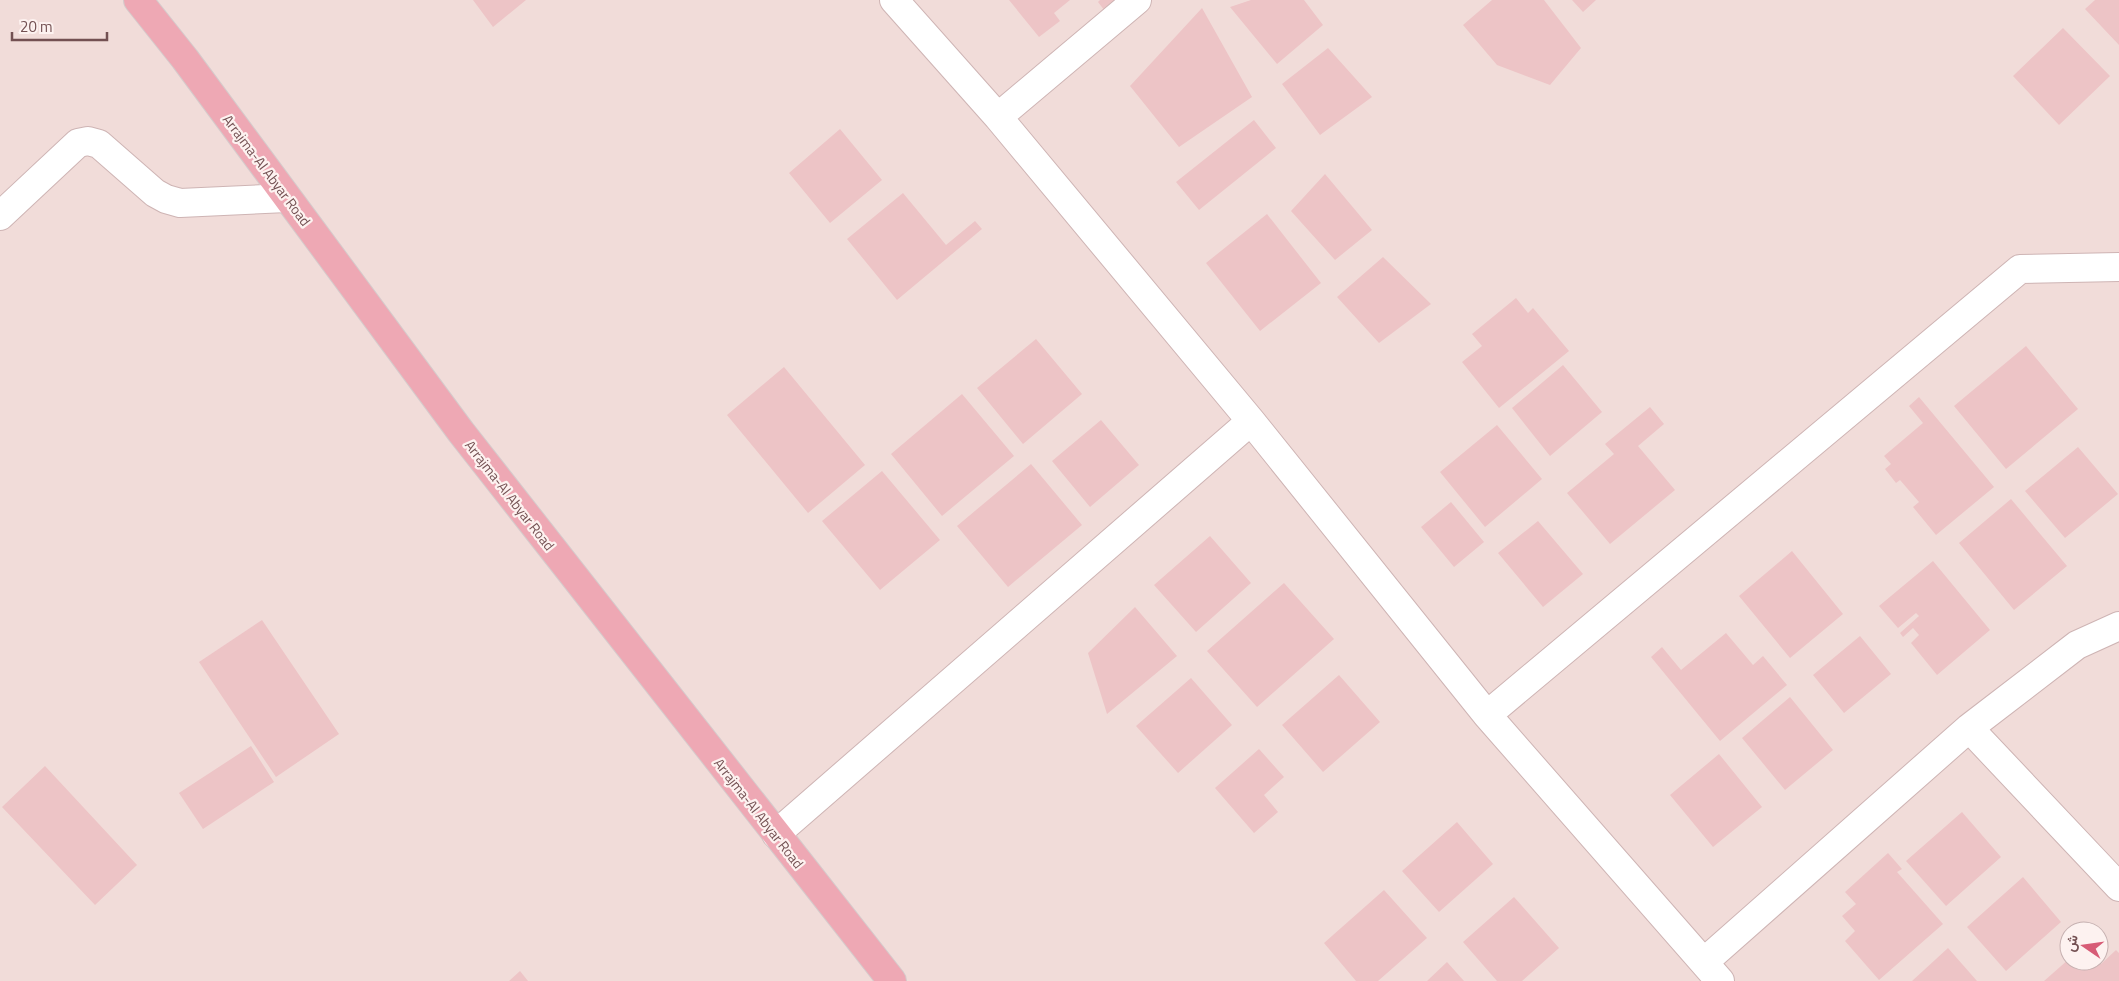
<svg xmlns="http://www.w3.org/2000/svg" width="2119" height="981" viewBox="0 0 2119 981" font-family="'Titillium Web',Vazirmatn,sans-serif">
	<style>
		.residential { fill: #f1dcd9; fill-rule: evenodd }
		.building { fill: #edc4c6 }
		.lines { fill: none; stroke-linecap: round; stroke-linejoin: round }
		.street-casing { stroke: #ceb4b4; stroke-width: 30 }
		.highway-casing { stroke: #d5cacb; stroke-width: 30 }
		.street { stroke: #fff; stroke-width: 28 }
		.highway { stroke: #eea8b4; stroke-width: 28 }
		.labels { text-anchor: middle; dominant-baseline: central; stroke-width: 4.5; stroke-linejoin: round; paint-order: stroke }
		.street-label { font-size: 14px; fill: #735052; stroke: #fdf2f0 }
	</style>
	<rect width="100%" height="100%" fill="#fbedea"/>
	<path class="residential" d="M0 0H2119V981H0ZM2069 931H2099V961H2069Z"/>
	<path class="building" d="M473 0H526L493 27Z
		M1009 0H1070L1054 13 1060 21 1039 37Z
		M1100 0H1126L1108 15 1098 2Z
		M1251 0H1304L1323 25 1277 64 1230 7Z
		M1492 0H1544L1581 48 1550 85 1497 65 1463 25Z
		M1572 0H1596L1583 12Z
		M2095 0H2119V45L2085 9Z
		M1202 8 1252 97 1179 147 1130 86Z
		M2063 28 2110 76 2059 125 2013 76Z
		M1328 48 1372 97 1320 135 1282 84Z
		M1254 120 1276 148 1199 210 1176 182Z
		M840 129 882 180 830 223 789 173Z
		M1325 174 1372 230 1335 260 1291 211Z
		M903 193 946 245 975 221 982 229 897 300 847 239Z
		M1267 214 1321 283 1260 331 1206 263Z
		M1383 257 1431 304 1379 343 1337 297Z
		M1516 298 1528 313 1533 308 1569 351 1499 408 1462 362 1482 346 1472 334Z
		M1036 339 1082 394 1023 444 977 388Z
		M2026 346 2078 409 2006 469 1954 406Z
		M1563 365 1602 412 1550 456 1512 408Z
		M784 367 865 465 808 513 727 415Z
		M962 394 1014 456 942 516 891 454Z
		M1919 397 1994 487 1936 535 1913 507 1919 502 1900 480 1896 483 1885 469 1891 464 1884 456 1923 423 1909 406Z
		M1650 407 1664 424 1638 446 1675 490 1610 544 1567 493 1614 454 1605 444Z
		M1101 420 1139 465 1090 507 1052 461Z
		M1497 425 1542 479 1485 527 1440 472Z
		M2078 447 2118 494 2065 538 2025 491Z
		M1031 464 1082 525 1008 587 957 526Z
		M882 471 940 540 880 590 822 521Z
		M2011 499 2067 566 2014 610 1959 543Z
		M1451 502 1484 542 1454 567 1421 527Z
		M1538 521 1583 574 1543 607 1498 553Z
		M1210 536 1251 583 1196 632 1154 585Z
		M1792 551 1843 614 1790 658 1739 596Z
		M1933 561 1990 630 1937 675 1911 643 1919 635 1913 628 1903 637 1900 633 1919 616 1916 613 1898 628 1879 606Z
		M1284 583 1334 639 1257 707 1207 651Z
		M1135 607 1177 656 1107 714 1088 653Z
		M262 620 339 734 276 777 199 662Z
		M1726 633 1753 665 1763 656 1787 685 1720 741 1651 657 1662 647 1681 670Z
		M1860 636 1891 674 1844 713 1813 675Z
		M1339 675 1380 722 1323 772 1282 725Z
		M1191 678 1232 725 1178 773 1136 726Z
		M1790 697 1833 750 1785 790 1742 738Z
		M251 746 274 782 203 829 179 793Z
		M1259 749 1284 777 1264 795 1278 812 1254 833 1215 788Z
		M1719 754 1762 807 1713 847 1670 795Z
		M45 766 137 865 95 905 2 807Z
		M1962 812 2001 857 1946 906 1906 861Z
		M1457 822 1493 864 1439 912 1402 871Z
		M1888 853 1902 869 1897 872 1943 924 1879 980 1845 941 1855 931 1842 916 1856 904 1845 892Z
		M2023 877 2061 922 2006 971 1967 927Z
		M1384 890 1427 938 1378 981H1356L1324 943Z
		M1514 897 1559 948 1522 981H1497L1463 942Z
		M1948 948 1977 981H1912Z
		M2116 950 2119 953V981H2044L2069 959V961H2099L2101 964Z
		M1447 962 1464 981H1427Z
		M520 971 528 981H509Z"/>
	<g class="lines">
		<g class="street-casing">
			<path id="street" d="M894 0 998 117 1251 421 1487 715 1720 981
				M998 117 1137 0
				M0 216 78 143 88 141 99 144 155 193 166 199 180 203 287 198
				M1487 715 2020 269 2119 267
				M1969 728 2119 887
				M776 834 1251 421
				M1704 962 1969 728 2077 645 2119 626"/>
		</g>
		<g class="highway-casing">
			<path id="highway" d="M138 0 185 59 461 432 892 981"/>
		</g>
		<use href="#street" class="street"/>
		<use href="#highway" class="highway"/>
	</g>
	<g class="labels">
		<g class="street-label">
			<text transform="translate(267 170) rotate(53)">Arrajma-Al Abyar Road</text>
			<text transform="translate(510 495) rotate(52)">Arrajma-Al Abyar Road</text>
			<text transform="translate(759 813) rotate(52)">Arrajma-Al Abyar Road</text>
		</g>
	</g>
	<g transform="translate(2084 946) rotate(283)"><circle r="24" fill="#fdf2f0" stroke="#c6b1b1"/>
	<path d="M0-4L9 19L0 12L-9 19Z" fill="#d75c76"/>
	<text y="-8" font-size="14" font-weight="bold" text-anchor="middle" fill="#735052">ش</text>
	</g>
	<path d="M12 32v8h95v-8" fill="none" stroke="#735052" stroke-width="2.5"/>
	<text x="20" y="32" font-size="15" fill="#735052" stroke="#fdf2f0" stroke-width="4" paint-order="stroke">20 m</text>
</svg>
